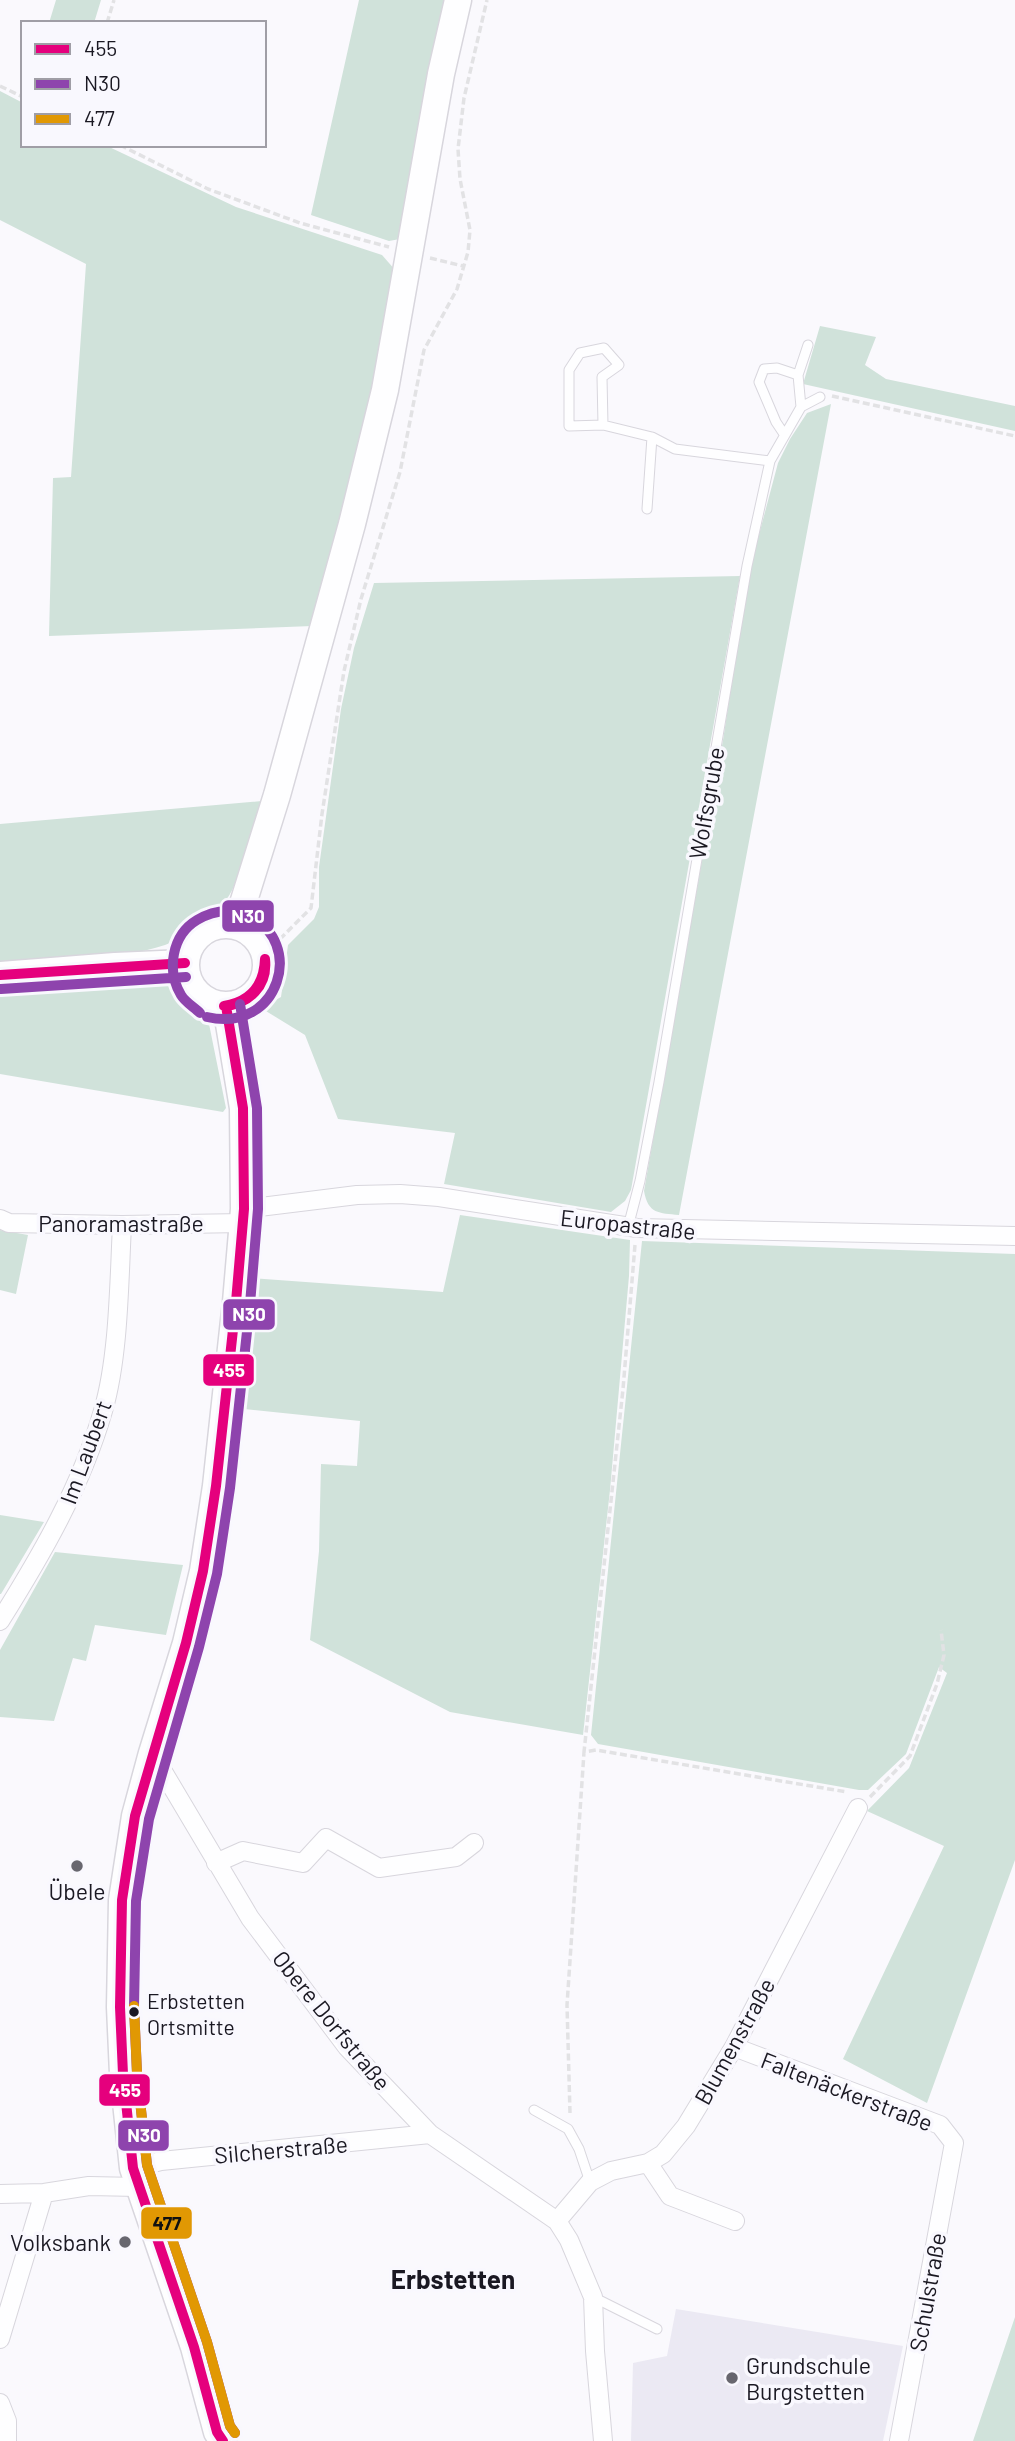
<svg xmlns="http://www.w3.org/2000/svg" width="1015" height="2441" viewBox="0 0 1015 2441" font-family="Barlow,sans-serif">
	<style>
		.built { fill: #ebe9f3 }
		.green { fill: #d0e2da }
		.lines { fill: none; stroke-linecap: round; stroke-linejoin: round }
		.lane-casing { stroke: #d8d6dd; stroke-width: 11 }
		.street-casing { stroke: #d8d6dd; stroke-width: 20 }
		.secondary-casing { stroke: #d8d6dd; stroke-width: 29 }
		.path { stroke: #e2e2e4; stroke-width: 3.5; stroke-dasharray: 7 3.5; stroke-linecap: butt }
		.lane { stroke: #fefeff; stroke-width: 9 }
		.street { stroke: #fefeff; stroke-width: 18 }
		.secondary { stroke: #fefeff; stroke-width: 26 }
		.bus-1-casing { stroke: #f9f8fe; stroke-width: 16 }
		.bus-2-casing { stroke: #f9f8fe; stroke-width: 16 }
		.bus-3-casing { stroke: #f9f8fe; stroke-width: 16 }
		.bus-1 { stroke: #e5007d; stroke-width: 10 }
		.bus-2 { stroke: #8e44ad; stroke-width: 10 }
		.bus-3 { stroke: #e19803; stroke-width: 10 }
		.poi-dot { fill: #68676f; stroke: #f9f8fe; stroke-width: 2.5 }
		.bus-dot { fill: #1a1822; stroke: #f9f8fe; stroke-width: 2.5 }
		.labels { text-anchor: middle; dominant-baseline: central; stroke-width: 7; stroke-linejoin: round; paint-order: stroke }
		.bus-label { font-size: 21px; fill: #1a1822; stroke: #f9f8fe; text-anchor: start }
		.street-label { font-size: 23px; fill: #1a1822; stroke: #f9f8fe }
		.poi-label { font-size: 23px; fill: #1a1822; stroke: #f9f8fe }
		.quarter-label { font-size: 26px; font-weight: bold; fill: #1a1822; stroke: #f9f8fe }
		.line-badge { stroke: #f9f8fe; stroke-width: 2.5 }
		.badge-label { font-size: 19px; text-anchor: middle; font-weight: bold; fill: #fff }
		.pale-badge-label { font-size: 19px; text-anchor: middle; font-weight: bold; fill: #111 }
	</style>
	<rect width="100%" height="100%" fill="#faf9fd"/>
	<path class="built" d="M676 2309 903 2346 883 2441H631L633 2363 667 2356Z"/>
	<path class="green" d="M56 0H101L94 23H49Z
		M359 0H447L400 239 389 241 311 215Z
		M0 91 23 103V145H105L236 207 382 255 396 271 355 473 312 626 49 636 53 478 71 477 86 264 0 220Z
		M820 326 876 337 865 365 886 379 1015 406V431L803 384Z
		M831 404 679 1215C659 1213 648 1214 644 1191L723 740 748 576 778 463 790 439 807 413Z
		M740 576 631 1190 625 1201 611 1212 444 1184 455 1133 338 1119 305 1035 261 1008 281 997 288 945 314 919 319 907V867L341 709 354 648 374 583Z
		M262 801C254 829 242 879 225 902 218 911 209 914 199 920 187 927 179 941 165 945 117 961 51 962 0 968V824Z
		M139 977 171 983 208 1019 226 1108 223 1112 0 1074V987Z
		M460 1215 630 1240 629 1276 610 1490 583 1735 450 1712 310 1640 319 1551 321 1464 357 1466 360 1421 235 1408 249 1278 443 1292Z
		M0 1230 28 1235 16 1294 0 1290Z
		M642 1241 1015 1254V1860L927 2103 843 2059 944 1846 867 1811 909 1768 947 1673 939 1667 906 1754 868 1790H859L598 1744 591 1735Z
		M0 1515 44 1522 1 1594H0Z
		M55 1552 183 1565 166 1635 95 1625 86 1661 73 1658 54 1721 0 1717V1650Z
		M1015 2317V2441H973Z"/>
	<g class="lines">
		<g class="lane-casing">
			<path id="lane" d="M801 407 798 375 808 345
				M603 425 569 426V370L580 353 604 348 619 365 602 377 603 425 652 437 675 449 770 461
				M784 434 776 422 759 382 764 369 777 368 798 375
				M647 509 652 437
				M628 1227 640 1181 659 1082 747 566 770 461 801 407 820 397
				M534 2110 568 2129 579 2149 590 2182
				M593 2297 657 2329"/>
		</g>
		<g class="street-casing">
			<path id="street" d="M244 1209 357 1195 400 1194 439 1197 637 1228 1015 1236
				M0 1219 9 1223 122 1225 243 1223
				M0 1621C42 1554 81 1487 103 1411 119 1356 119 1283 122 1225
				M152 1753 250 1918 347 2047 430 2134 557 2221 569 2240 593 2297 595 2351 603 2441
				M216 1863 243 1851 303 1863 326 1838 379 1868 456 1857 474 1843
				M734 2047 940 2125 954 2143 899 2441
				M648 2163 670 2196 735 2221
				M133 2168 161 2161 430 2134
				M0 2194 44 2193 89 2186 138 2187
				M557 2221 590 2182 611 2171 648 2163 663 2154 686 2126 734 2047 858 1808
				M0 2339 44 2193
				M0 2403 7 2421V2441"/>
		</g>
		<g class="secondary-casing">
			<path id="secondary" d="M186 965a40 40 0 1 1 80 0a40 40 0 1 1-80 0Z
				M236 926 277 795 352 524 385 390 441 74 458 0
				M0 975 115 966 185 963
				M223 2441 217 2432 194 2347 133 2168 123 2074 120 2007 122 1900 135 1816 152 1753 186 1643 203 1571 216 1486 236 1302 244 1209 243 1108 226 1006"/>
		</g>
		<path class="path" d="M107 23 114 0
			M0 86 23 97
			M120 145 208 189 300 223 389 247
			M430 258 463 266
			M832 396 1015 436
			M265 954 311 908 322 814 344 671 361 599 400 472 424 350 457 289 468 252 470 230 460 179 458 149 464 98 487 0
			M635 1245 623 1389 584 1752 596 1750 847 1792
			M870 1797 910 1756 937 1684 944 1655 941 1630
			M570 2113 567 2005 584 1752"/>
		<use href="#lane" class="lane"/>
		<use href="#street" class="street"/>
		<use href="#secondary" class="secondary"/>
		<g class="bus-1-casing">
			<path id="bus-1" d="M0 975 185 963
				M224 1006C249 1004 268 986 265 959
				M224 1006C250 1002 264 986 265 959
				M223 2441 217 2432 194 2347 133 2168 123 2074 120 2007 122 1900 135 1816 186 1643 203 1571 216 1486 236 1302 244 1209 243 1108 226 1006"/>
		</g>
		<g class="bus-2-casing">
			<path id="bus-2" d="M1 989 186 977
				M200 1013C194 1007 185 1002 181 995 166 970 172 935 197 920 214 910 230 908 248 916 306 941 280 1034 207 1017
				M235 2433 230 2426 207 2342 147 2165 137 2073 134 2007 136 1901 149 1819 199 1647 217 1574 230 1488 250 1304 258 1209 257 1108 240 1004"/>
		</g>
		<g class="bus-3-casing">
			<path id="bus-3" d="M134 2006 137 2073 147 2165 207 2342 230 2426 235 2433"/>
		</g>
		<use href="#bus-1" class="bus-1"/>
		<use href="#bus-2" class="bus-2"/>
		<use href="#bus-3" class="bus-3"/>
	</g>
	<g class="poi-dot">
		<circle cx="77" cy="1866" r="7"/>
		<circle cx="125" cy="2242" r="7"/>
		<circle cx="732" cy="2378" r="7"/>
	</g>
	<circle class="bus-dot" cx="134" cy="2012" r="6"/>
	<g class="labels">
		<g class="bus-label">
			<text x="147" y="2000">Erbstetten<tspan x="147" dy="26">Ortsmitte</tspan></text>
		</g>
		<g class="street-label">
			<text transform="translate(706 803) rotate(-80)">Wolfsgrube</text>
			<text x="121" y="1223">Panoramastraße</text>
			<text transform="translate(628 1224) rotate(6)">Europastraße</text>
			<text transform="translate(85 1452) rotate(-70)">Im Laubert</text>
			<text transform="translate(332 2020) rotate(51)">Obere Dorfstraße</text>
			<text transform="translate(734 2041) rotate(-61)">Blumenstraße</text>
			<text transform="translate(847 2091) rotate(21)">Faltenäckerstraße</text>
			<text transform="translate(281 2149) rotate(-5)">Silcherstraße</text>
			<text transform="translate(927 2292) rotate(-80)">Schulstraße</text>
		</g>
		<g class="poi-label">
			<text x="77" y="1891">Übele</text>
			<text x="111" y="2242" text-anchor="end">Volksbank</text>
			<text x="746" y="2365" text-anchor="start">Grundschule<tspan x="746" dy="26">Burgstetten</tspan></text>
		</g>
		<g class="quarter-label">
			<text x="453" y="2278">Erbstetten</text>
		</g>
	</g>
	<g class="line-badge">
		<rect x="221" y="899" width="54" height="34" rx="7" fill="#8e44ad"/>
		<rect x="222" y="1298" width="54" height="33" rx="7" fill="#8e44ad"/>
		<rect x="202" y="1353" width="53" height="34" rx="7" fill="#e5007d"/>
		<rect x="98" y="2073" width="53" height="34" rx="7" fill="#e5007d"/>
		<rect x="117" y="2119" width="53" height="33" rx="7" fill="#8e44ad"/>
		<rect x="140" y="2206" width="53" height="34" rx="7" fill="#e19803"/>
	</g>
	<g class="badge-label">
		<text x="248" y="923">N30</text>
		<text x="249" y="1321">N30</text>
		<text x="229" y="1377">455</text>
		<text x="125" y="2097">455</text>
		<text x="144" y="2142">N30</text>
	</g>
	<g class="pale-badge-label">
		<text x="167" y="2230">477</text>
	</g>
	<rect x="21" y="21" width="245" height="126" fill="#f9f8fe" stroke="#a09ea6" stroke-width="2"/>
	<rect x="35" y="44" width="35" height="10" fill="#e5007d" stroke="#a09ea6" stroke-width="2"/>
	<text x="84" y="56" font-size="21" fill="#1a1822">455</text>
	<rect x="35" y="79" width="35" height="10" fill="#8e44ad" stroke="#a09ea6" stroke-width="2"/>
	<text x="84" y="91" font-size="21" fill="#1a1822">N30</text>
	<rect x="35" y="114" width="35" height="10" fill="#e19803" stroke="#a09ea6" stroke-width="2"/>
	<text x="84" y="126" font-size="21" fill="#1a1822">477</text>
</svg>
